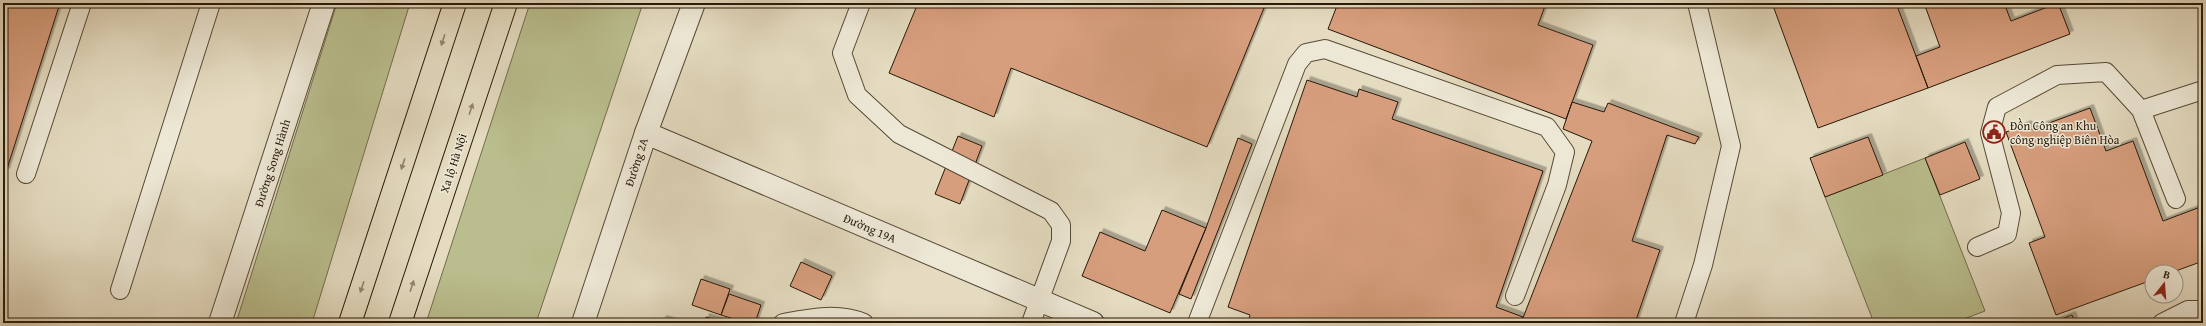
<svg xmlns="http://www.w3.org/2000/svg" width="2206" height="326" viewBox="0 0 2206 326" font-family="'Gentium Book Plus',serif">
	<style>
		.grass { fill: #babe8e; stroke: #716c4b }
		.building { fill: #d79e7d; stroke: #281908; filter: url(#shadow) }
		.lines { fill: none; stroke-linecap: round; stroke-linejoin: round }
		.service-casing { stroke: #574a36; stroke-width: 20 }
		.minor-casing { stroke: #574a36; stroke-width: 24 }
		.tertiary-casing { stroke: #574a36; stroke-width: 24 }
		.trunk-casing { stroke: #281908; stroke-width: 24 }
		.service { stroke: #ede8d6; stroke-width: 18 }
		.minor { stroke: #ede8d6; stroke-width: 22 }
		.tertiary { stroke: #ede8d6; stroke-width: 22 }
		.trunk { stroke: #e4dbc0; stroke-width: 22 }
		.oneway { fill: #8f846d }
		.labels { text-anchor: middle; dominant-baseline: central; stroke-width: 3; stroke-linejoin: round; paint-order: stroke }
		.poi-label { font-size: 12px; fill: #281908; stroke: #ede8d6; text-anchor: start }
		.street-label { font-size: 12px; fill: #281908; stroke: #ede8d6 }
	</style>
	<defs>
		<filter id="shadow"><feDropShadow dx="3.5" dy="-3.5" stdDeviation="0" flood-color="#0004"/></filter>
	</defs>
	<rect width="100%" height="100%" fill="#e4dbc0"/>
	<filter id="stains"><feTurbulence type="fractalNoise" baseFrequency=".005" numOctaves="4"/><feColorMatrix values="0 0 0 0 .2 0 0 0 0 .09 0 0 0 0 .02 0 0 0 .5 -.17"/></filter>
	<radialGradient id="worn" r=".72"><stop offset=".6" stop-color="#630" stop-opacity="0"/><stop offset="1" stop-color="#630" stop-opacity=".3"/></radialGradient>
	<path class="grass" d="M337 3H410L312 323H236Z
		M530 3H643L536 323H426Z
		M1925 158 1985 311 1953 323H1874L1825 197Z"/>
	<path class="building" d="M3 3H60L6 172 3 171Z
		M918 3H1266L1207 147 1011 68 994 117 889 73Z
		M1338 3H1546L1538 25 1593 45 1566 119 1328 29Z
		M1772 3H1896L1928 88 1818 128Z
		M1924 3H2004L2011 21 2058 3 2070 34 1928 88 1916 56 1940 47Z
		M1307 80 1357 97 1359 89 1398 102 1392 119 1543 171 1496 307 1523 317 1521 323H1248L1250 315 1228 307Z
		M1572 102 1604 112 1608 103 1699 137 1695 144 1667 135 1632 241 1660 250 1635 323H1521L1592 141 1563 129Z
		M2090 108 2106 151 2133 141 2163 221 2203 206V261L2173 272H2152V280L2056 315 2029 243 2045 237 2006 132 2028 124 2030 130Z
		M958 136 982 146 960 204 935 194Z
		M1868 137 1883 175 1825 197 1810 158Z
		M1238 138 1252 144 1191 299 1179 294 1206 228Z
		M1965 142 1980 179 1940 195 1925 158Z
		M1162 210 1206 228 1170 313 1082 276 1100 232 1145 251Z
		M801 262 832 276 821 300 790 286Z
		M701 279 730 289 721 315 692 305Z
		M729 294 761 305 755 323H747L721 315Z
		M2072 315 2075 323H2051Z
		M706 317 726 323H704Z
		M663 319 677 323H661Z"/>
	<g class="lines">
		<g class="service-casing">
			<path id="service" d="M861 3 842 53 857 95 899 134 1051 211 1061 225V241L1031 323
				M26 174 82 3
				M2176 199 2141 110 2203 90
				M1977 247 2007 234 2011 213 1990 133 1997 107 2057 75 2106 72 2141 110
				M120 290 211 3
				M783 323C810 318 838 312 864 323
				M1197 323 1297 64 1306 53 1325 49 1547 127 1565 152 1557 185 1515 296
				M1684 323 1703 265 1731 146 1697 3
				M2162 323 2188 310H2203"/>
		</g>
		<g class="minor-casing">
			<path id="minor" d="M646 133 1093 323
				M220 323 324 3"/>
		</g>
		<g class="tertiary-casing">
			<path id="tertiary" d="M583 323 646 133 694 3"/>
		</g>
		<g class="trunk-casing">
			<path id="trunk" d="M350 323 455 3
				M400 323 506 3"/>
		</g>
		<use href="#service" class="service"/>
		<use href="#minor" class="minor"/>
		<use href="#tertiary" class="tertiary"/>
		<use href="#trunk" class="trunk"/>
	</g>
	<defs><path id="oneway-solid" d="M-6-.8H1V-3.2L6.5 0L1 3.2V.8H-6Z"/></defs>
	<g class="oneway">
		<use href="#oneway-solid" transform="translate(443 40) rotate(108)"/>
		<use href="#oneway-solid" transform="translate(471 109) rotate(-72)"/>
		<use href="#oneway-solid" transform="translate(403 164) rotate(108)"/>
		<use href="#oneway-solid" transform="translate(412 286) rotate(-72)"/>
		<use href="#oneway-solid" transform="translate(362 287) rotate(109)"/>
	</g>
	<defs>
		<g id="civic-ring" transform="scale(1.15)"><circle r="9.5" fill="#ede8d6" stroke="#8f2418" stroke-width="1.5"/><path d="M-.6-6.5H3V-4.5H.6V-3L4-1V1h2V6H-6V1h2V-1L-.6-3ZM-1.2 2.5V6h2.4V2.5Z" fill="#8f2418"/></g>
	</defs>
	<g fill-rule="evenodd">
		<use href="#civic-ring" x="1994" y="132"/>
	</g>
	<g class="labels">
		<g class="poi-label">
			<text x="2010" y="125">Đồn Công an Khu<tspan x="2010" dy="14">công nghiệp Biên Hòa</tspan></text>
		</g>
		<g class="street-label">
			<text transform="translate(636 162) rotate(-72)">Đường 2A</text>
			<text transform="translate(272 163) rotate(-72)">Đường Song Hành</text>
			<text transform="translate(453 163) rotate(-72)">Xa lộ Hà Nội</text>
			<text transform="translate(870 228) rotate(23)">Đường 19A</text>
		</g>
	</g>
	<rect width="2206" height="326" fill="none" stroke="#e4dbc0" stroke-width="16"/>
	<rect x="4" y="4" width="2198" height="318" fill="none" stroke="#281908" stroke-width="2"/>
	<rect x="8" y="8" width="2190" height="310" fill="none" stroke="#281908"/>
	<g transform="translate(2164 284) rotate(17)"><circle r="19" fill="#ede8d6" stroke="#9e9584"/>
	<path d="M0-3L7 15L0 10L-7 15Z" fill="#8f2418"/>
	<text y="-6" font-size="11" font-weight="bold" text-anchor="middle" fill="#281908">B</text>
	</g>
	<rect width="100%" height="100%" filter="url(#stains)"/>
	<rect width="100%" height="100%" fill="url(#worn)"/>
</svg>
